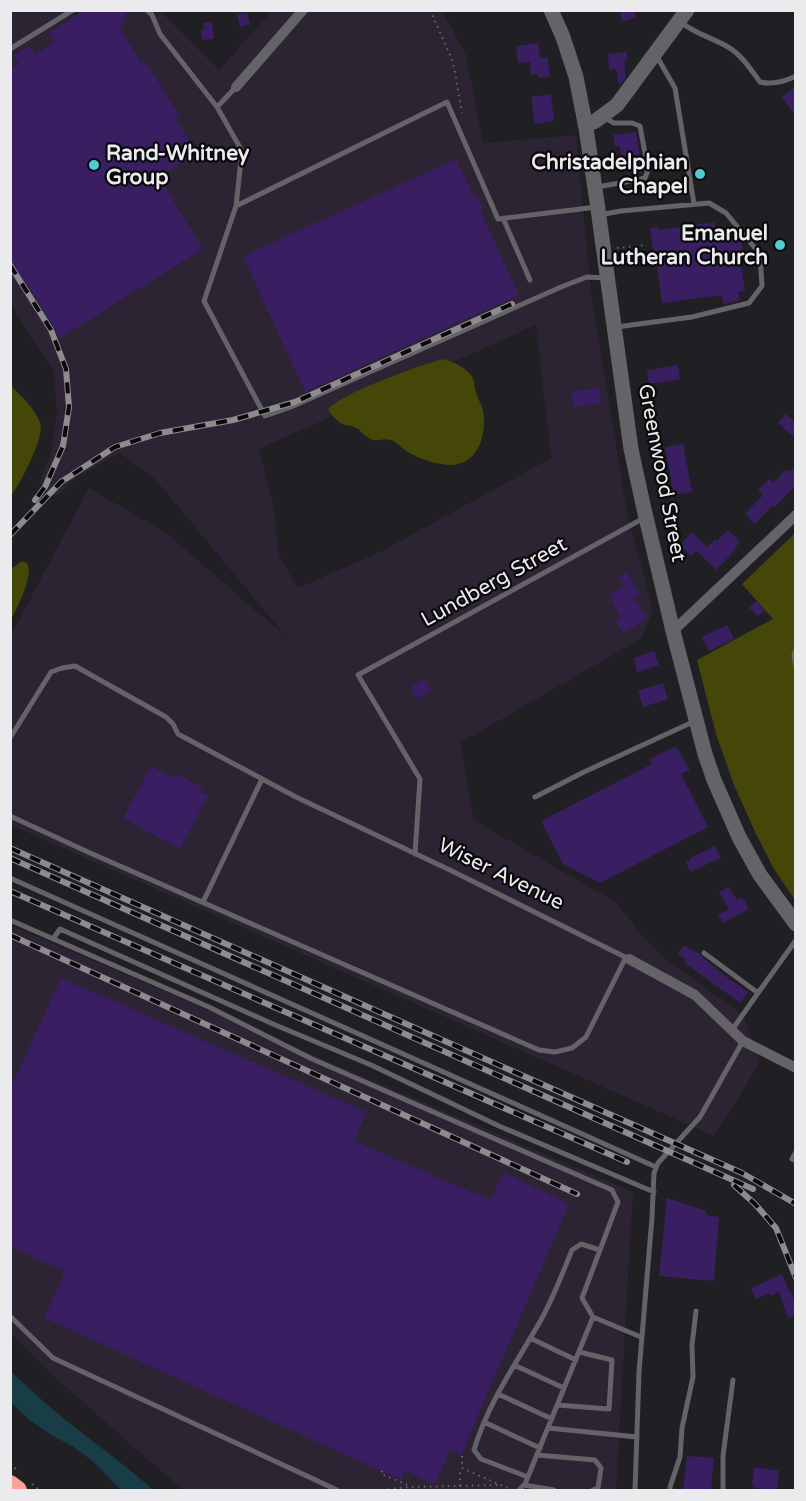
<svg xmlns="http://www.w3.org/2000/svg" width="806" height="1501" viewBox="0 0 806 1501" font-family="'Varela Round',sans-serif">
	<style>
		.industrial { fill: #2c2333; fill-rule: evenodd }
		.green { fill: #444708 }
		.water { fill: #183d47 }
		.building { fill: #391f62 }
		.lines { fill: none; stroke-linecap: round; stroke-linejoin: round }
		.path { stroke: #67676a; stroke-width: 2; stroke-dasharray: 1.5 4.5; stroke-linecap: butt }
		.lane { stroke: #646367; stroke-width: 5 }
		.street { stroke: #646367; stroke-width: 10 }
		.secondary { stroke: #646367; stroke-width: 15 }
		.highway { stroke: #fba197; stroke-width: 18 }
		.rail-casing { stroke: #8c8b8e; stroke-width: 6 }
		.rail { stroke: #0a090b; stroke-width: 4; stroke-dasharray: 11; stroke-linecap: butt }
		.poi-dot { fill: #51ccd3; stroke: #0a090b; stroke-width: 2 }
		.labels { text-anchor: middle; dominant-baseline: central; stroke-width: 4.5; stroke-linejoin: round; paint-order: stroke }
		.poi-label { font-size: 21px; font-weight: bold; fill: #ebebed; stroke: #0a090b; text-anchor: end }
		.street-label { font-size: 21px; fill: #ebebed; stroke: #0a090b }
	</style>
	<rect width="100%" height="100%" fill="#201f23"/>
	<path class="industrial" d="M11 11H160L219 70 272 11H442L466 55 483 143 576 135 592 300 627 513 653 610 642 638 460 743 474 820 617 903 642 936 664 958 744 1016 760 1063 714 1136 11 825V635L89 488 168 534 287 638 156 480 120 453 79 476 55 497 39 483 51 454 57 413 54 371 11 305ZM536 325 551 458 384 550 298 588 279 556 274 509 259 449Z
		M10 925 633 1192 616 1490H183L70 1391 11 1334Z"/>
	<path class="green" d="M443 359C454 362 464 367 471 375 475 380 474 387 476 393 478 398 481 404 483 410 488 439 475 471 441 464 429 462 416 457 406 451 401 447 397 442 391 440 385 438 379 441 373 440 366 438 363 433 358 429 353 426 350 426 345 425 338 423 332 415 328 410 340 393 421 365 443 359Z
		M11 386C20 394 40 414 41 427 41 443 21 483 11 495Z
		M795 533V900L774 869 756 834 734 785 716 734 697 660 773 619 742 584Z
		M22 561 27 563C34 577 17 607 11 620V569Z"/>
	<path class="water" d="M10 1371C31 1390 51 1409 73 1426 100 1447 128 1467 153 1490H121L96 1464 74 1447 53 1436 28 1419 11 1402Z"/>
	<path class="building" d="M85 10H128L120 28 141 63 145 61 179 115 175 118 197 153 159 177 203 249 60 338 28 285 21 289 10 272V70L19 64 13 56 29 46 35 55 54 42 49 33Z
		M620 10H634L636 18 622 21Z
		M247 12 250 24 240 27 237 15Z
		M212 22 214 39 202 40 201 30H204L203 23Z
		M538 43 540 58 548 57 550 77 539 78 538 74 531 75 530 62 518 63 516 46Z
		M627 52V61H624L626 77 619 86 616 69 609 70 608 54Z
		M795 87V116L782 97Z
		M551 94 554 121 535 124 531 97Z
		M636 132 642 171V173L634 174 633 170 623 171 620 146H615L613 135Z
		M456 159 474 197 477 196 483 209 480 210 519 295 305 392 243 256Z
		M714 222 716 240 739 237 741 239 743 250H739L745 291 738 292 740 300 723 304 722 295 662 303 656 259H654L650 228 659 227V230Z
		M678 365 680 379 649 384 647 370Z
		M599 388 601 403 574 407 571 392Z
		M785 414 795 422V438L778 423Z
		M683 444 692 492 674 495 665 447Z
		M795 466V486L775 507 773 505 755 524 745 514 763 495 758 490 769 479 773 483 785 470 787 472 789 470 791 471Z
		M728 530 740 542 735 548 736 549 716 570 696 550 691 556 680 545 692 532 707 547 715 539 717 541Z
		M627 572 640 595 634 598 647 619 623 633 616 621 621 618 609 595 624 586 619 578Z
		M756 601 765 610 758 616 749 608Z
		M727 625 734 639 709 651 702 637Z
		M654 651 659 665 637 672 634 658Z
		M425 679 431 691 416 699 410 687Z
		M663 683 668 699 643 707 638 691Z
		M676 746 690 770 681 774 708 827 600 883 563 864 541 821 652 764 650 759Z
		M151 766 173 778 175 773 203 788 200 792 208 796 180 849 123 818Z
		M715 846 721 858 690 872 686 862 691 860 690 858Z
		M729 887 737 900 742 897 749 909 723 923 718 915 729 909 719 892Z
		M684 945 692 951 693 950 699 954 721 973 748 992 740 1003 684 962 686 960 678 954Z
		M61 978 367 1112 354 1141 490 1200 504 1172 569 1204 461 1455 450 1449 435 1485 405 1470 401 1480 44 1318 65 1271 10 1247V1090Z
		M667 1198 706 1211V1215L719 1217 714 1281 659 1276Z
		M782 1274 789 1291H791L795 1304V1315L788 1318 779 1292 771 1296 769 1293 756 1299 751 1288Z
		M687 1456 714 1458 711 1491H683Z
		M754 1467 779 1471 777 1488H775V1490L754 1488V1485H752Z"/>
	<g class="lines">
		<path class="path" d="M430 10 450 55 454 67 462 113
			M617 248 646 245
			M462 1456V1468L512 1490
			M10 1464 17 1470
			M382 1471 381 1474 408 1485
			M32 1484 39 1490
			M460 1486V1473L462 1468
			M382 1490 410 1487 501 1485"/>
		<path class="lane" d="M147 10 152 15 160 34 217 107 236 87
			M681 22C695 34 713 38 728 47 742 55 751 70 760 82 773 85 784 82 796 76
			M10 49 73 10
			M656 55 675 88 694 204
			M217 107 242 151 236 206 204 301 265 416 291 407 561 287 587 277 607 278
			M597 187 637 180 645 178 648 170 640 126 632 123H614L603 117
			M236 206 447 102 498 219 597 207
			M599 215 621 211 709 203 726 213 760 254 762 286 749 303 692 317 616 327
			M503 218 530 280
			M796 650 794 655 796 667
			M10 738 51 672 62 668 75 666 166 717 173 724 178 734 296 797 454 872 629 959
			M535 797 584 772 695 721
			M10 816 88 852 539 1050 555 1052 572 1048 586 1037 626 957
			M415 854 420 779 358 675 644 518
			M10 878 656 1167
			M203 902 262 779
			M10 920 209 1007 310 1058 612 1190 618 1202 582 1298 593 1317
			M53 939 60 929 273 1024 371 1065 499 1126 654 1192
			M704 953 758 993 732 1030
			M758 993 796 940
			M796 1152 792 1159 796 1161
			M10 1316 53 1358 337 1490
			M530 1338 576 1360
			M514 1365 564 1388
			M498 1394 552 1419
			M557 1405 609 1409 612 1360 579 1352
			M484 1422 540 1448
			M548 1428 637 1437
			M537 1455 595 1460 601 1468 598 1488 593 1490
			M528 1477 481 1459 474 1450C488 1402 518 1361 542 1318 554 1296 563 1272 572 1250L581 1244 600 1250
			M524 1485 554 1490
			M519 1490 525 1484 593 1317 641 1337
			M635 1490 639 1372 652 1218 654 1173 658 1163 700 1117 743 1041
			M670 1490V1487L680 1457 682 1428 693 1377 692 1345 696 1311
			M723 1490V1456L733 1380"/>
		<path class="street" d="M236 87 303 10
			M673 631 796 515
			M629 959 695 995 743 1041 796 1068"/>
		<path class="secondary" d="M551 10 563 37 576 77 586 128 597 202 631 449 644 509 673 631 705 754 714 780 739 837 760 875 796 924
			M585 124 594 122 617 105 687 10"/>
		<path class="highway" d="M10 1484 18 1490"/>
		<g class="rail-casing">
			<path id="rail" d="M10 265 51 330 66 369 69 407 63 446 45 487 35 500
				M10 535 61 482 115 447 160 433 233 420 295 402 512 304
				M10 848 742 1173 796 1204
				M10 858 753 1189
				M10 891 627 1162
				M10 935 577 1194
				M734 1185 755 1204 776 1228 796 1278"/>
		</g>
		<use href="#rail" class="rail"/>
	</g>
	<g class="poi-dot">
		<circle cx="94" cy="165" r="6"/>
		<circle cx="700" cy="174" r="6"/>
		<circle cx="780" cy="245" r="6"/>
	</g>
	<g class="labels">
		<g class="poi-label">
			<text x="106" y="153" text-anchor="start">Rand-Whitney<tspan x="106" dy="24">Group</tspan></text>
			<text x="688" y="162">Christadelphian<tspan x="688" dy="24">Chapel</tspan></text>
			<text x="768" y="233">Emanuel<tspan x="768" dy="24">Lutheran Church</tspan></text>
		</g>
		<g class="street-label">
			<text transform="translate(662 473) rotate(79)">Greenwood Street</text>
			<text transform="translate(494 582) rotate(-29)">Lundberg Street</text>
			<text transform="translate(501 874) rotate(26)">Wiser Avenue</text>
		</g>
	</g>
	<rect width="806" height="1501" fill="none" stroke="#ebebed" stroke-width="24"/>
</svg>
